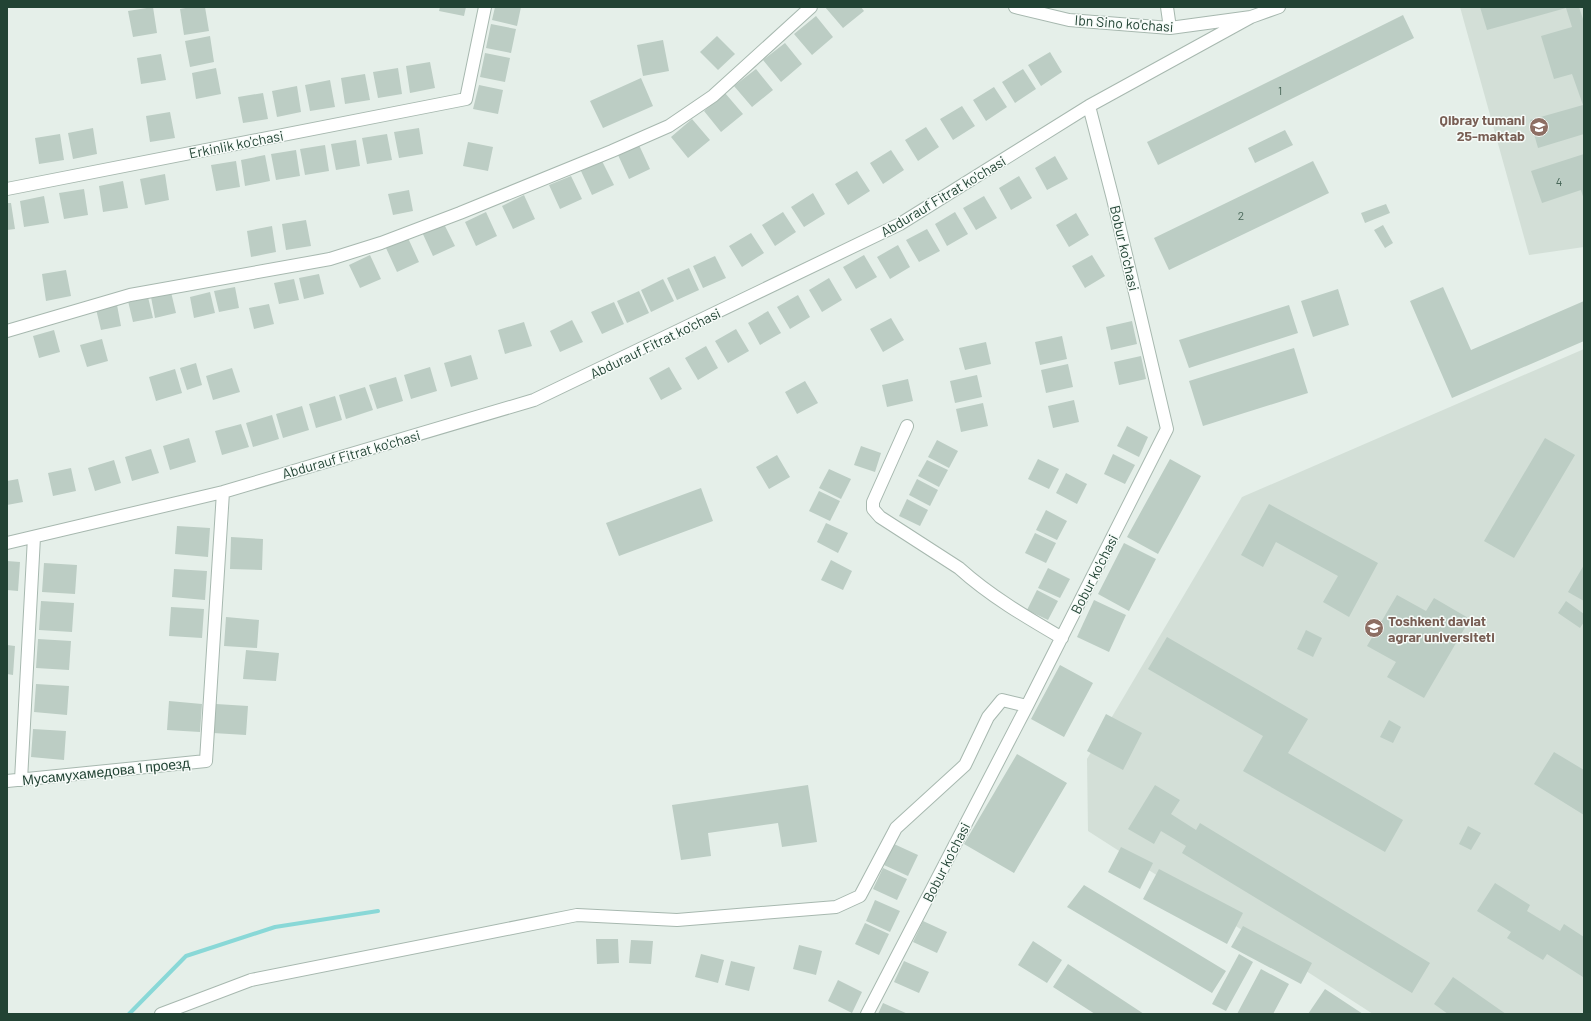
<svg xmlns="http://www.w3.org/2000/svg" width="1591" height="1021" viewBox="0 0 1591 1021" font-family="Barlow,sans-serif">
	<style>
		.built { fill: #d3dfd7 }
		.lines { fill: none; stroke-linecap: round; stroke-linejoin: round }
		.stream { stroke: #89d8d7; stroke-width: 4 }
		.building { fill: #bccdc4 }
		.minor-casing { stroke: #a7b8af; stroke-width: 14 }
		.minor { stroke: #fff; stroke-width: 12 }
		.labels { text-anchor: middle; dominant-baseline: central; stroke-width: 3; stroke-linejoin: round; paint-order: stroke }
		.number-label { font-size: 12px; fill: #486658 }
		.street-label { font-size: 14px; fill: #224334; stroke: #f6fbf8 }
		.education-label { font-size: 14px; font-weight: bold; fill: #785e54; stroke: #f6fbf8; text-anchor: end }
	</style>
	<rect width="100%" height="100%" fill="#e5efe9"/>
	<path class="built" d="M1460 7H1584V247L1529 255Z
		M1584 349V1014H1373L1088 831 1087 759 1242 497Z"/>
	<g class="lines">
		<path class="stream" d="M129 1014 186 956 275 927 378 911"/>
	</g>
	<path class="building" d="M153 7 157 33 133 37 128 11Z
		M191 7H205L209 31 184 35 180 9Z
		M440 7H466L464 16 439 11Z
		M495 7H521L517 26 492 20Z
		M825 7H861L864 11 843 28Z
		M1480 7H1579L1584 22V134L1538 148 1530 120 1583 105 1572 74 1554 79 1541 36 1572 27 1566 8 1487 30Z
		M1403 15 1414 38 1158 165 1147 142Z
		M816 16 833 37 812 55 794 34Z
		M491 24 516 29 511 53 486 48Z
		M210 36 214 62 190 67 185 41Z
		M717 36 735 54 718 70 700 52Z
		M663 40 669 71 643 76 637 45Z
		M785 43 802 64 781 82 763 60Z
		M1050 52 1062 72 1041 86 1028 65Z
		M485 53 510 58 505 82 480 77Z
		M161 54 166 80 141 84 137 58Z
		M430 62 435 88 410 93 406 66Z
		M216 68 221 94 196 99 192 73Z
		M398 68 402 94 378 98 373 72Z
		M756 69 773 90 752 107 734 86Z
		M1023 69 1036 89 1015 103 1002 82Z
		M365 74 370 100 345 104 341 78Z
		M641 78 653 106 603 128 590 101Z
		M330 80 335 107 310 111 305 85Z
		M479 85 503 90 498 114 473 109Z
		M297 86 301 112 277 117 272 91Z
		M994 87 1007 107 986 121 973 100Z
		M263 93 268 119 243 123 238 97Z
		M725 93 743 114 721 132 704 111Z
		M962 106 975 126 953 140 940 119Z
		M170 112 175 138 150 142 146 116Z
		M692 119 710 140 688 158 671 137Z
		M926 127 939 147 918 161 905 140Z
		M93 128 97 154 73 159 68 133Z
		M419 128 423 154 399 158 394 132Z
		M1285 130 1293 145 1255 163 1248 148Z
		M60 134 64 160 39 164 35 138Z
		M387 134 392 160 367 164 362 138Z
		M356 140 360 166 336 170 331 144Z
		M468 142 493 147 488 171 463 166Z
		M325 145 329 171 305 175 300 149Z
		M639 145 650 169 629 179 618 155Z
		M296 150 300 176 276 180 271 154Z
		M891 150 904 170 883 184 870 163Z
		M1584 154V200L1581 190 1542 203 1531 171Z
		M265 155 270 181 245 186 241 160Z
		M1055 156 1068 179 1047 190 1035 168Z
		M236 161 240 187 216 191 211 165Z
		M602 161 614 185 592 195 581 171Z
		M1313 161 1329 193 1169 270 1154 238Z
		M857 171 870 191 848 205 835 184Z
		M165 174 169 200 145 205 140 179Z
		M571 176 582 199 560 209 549 185Z
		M1019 176 1032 198 1011 210 999 188Z
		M123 181 128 208 103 212 99 186Z
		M84 189 88 215 64 219 59 193Z
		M409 190 413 211 393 215 388 194Z
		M813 193 825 214 804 227 791 207Z
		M524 195 535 219 513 229 502 206Z
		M44 196 49 223 24 227 20 201Z
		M984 196 997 218 976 230 963 208Z
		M7 203H11L15 229 7 230Z
		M1386 204 1390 213 1365 223 1361 213Z
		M486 212 497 236 476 246 465 222Z
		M783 212 796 232 775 246 762 225Z
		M955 212 968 234 947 246 935 224Z
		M1076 213 1089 235 1069 247 1056 225Z
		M306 220 311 246 286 250 282 224Z
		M443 222 455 246 433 256 422 232Z
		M1383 225 1393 243 1385 248 1374 230Z
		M272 226 276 252 251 257 247 231Z
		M927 229 940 251 919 262 906 240Z
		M751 233 764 253 742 267 729 246Z
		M408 238 419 262 397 272 386 248Z
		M898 245 910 267 890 279 877 257Z
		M370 255 381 279 360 288 349 265Z
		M864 255 877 277 856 289 843 267Z
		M1092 255 1105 276 1085 288 1072 266Z
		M715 256 726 278 703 288 693 266Z
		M689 268 699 290 677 300 667 278Z
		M66 270 71 296 46 301 42 274Z
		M319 274 324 294 304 299 299 278Z
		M829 278 842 300 822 312 809 290Z
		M294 279 299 300 279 304 274 283Z
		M663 279 674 301 651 312 641 290Z
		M235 287 239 308 219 312 214 291Z
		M1443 287 1471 350 1584 301V341L1452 398 1410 301Z
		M1338 289 1349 325 1313 337 1301 301Z
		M639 291 649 313 627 323 617 301Z
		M171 292 176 313 155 318 151 297Z
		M210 292 215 313 194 318 190 297Z
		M798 295 810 317 790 329 777 307Z
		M148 297 153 318 133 322 128 301Z
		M614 302 624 324 602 334 591 312Z
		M269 304 274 324 254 329 249 308Z
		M117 305 121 326 101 330 96 309Z
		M1289 305 1298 333 1189 368 1179 340Z
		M768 311 781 333 760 345 748 323Z
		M891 318 904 340 883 352 870 329Z
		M572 320 583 342 560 352 550 331Z
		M1132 321 1137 344 1111 350 1106 327Z
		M524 322 532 346 505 354 498 330Z
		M736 329 749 351 728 363 715 341Z
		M54 330 60 352 39 358 33 336Z
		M1062 336 1067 359 1040 365 1035 342Z
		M102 339 108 361 87 367 80 345Z
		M986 342 991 364 965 370 959 348Z
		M706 346 718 368 698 380 685 358Z
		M1294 348 1308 393 1203 426 1189 381Z
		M471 355 478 379 451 387 444 363Z
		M1141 356 1146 379 1119 385 1114 362Z
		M196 363 202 385 187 390 180 368Z
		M1068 364 1073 387 1046 393 1041 370Z
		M430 367 437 391 411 399 404 375Z
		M669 367 682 389 661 400 649 378Z
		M232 368 240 392 213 400 206 376Z
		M175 369 182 393 156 401 149 377Z
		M977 375 982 397 955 403 950 381Z
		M396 377 403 401 377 409 369 385Z
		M908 379 913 401 887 407 882 385Z
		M805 381 818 403 797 414 785 392Z
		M365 387 373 410 346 419 339 395Z
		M335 396 342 420 316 428 309 404Z
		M1074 400 1079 422 1053 428 1048 406Z
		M983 403 988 426 961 432 956 409Z
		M302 406 309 430 283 438 276 414Z
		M272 415 279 439 253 447 246 423Z
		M241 424 249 447 222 455 215 431Z
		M1127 426 1148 437 1139 457 1117 446Z
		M189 438 196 462 170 470 163 446Z
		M1545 438 1575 455 1514 558 1484 541Z
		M937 440 958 451 949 468 928 457Z
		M861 446 881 453 875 472 854 465Z
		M151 449 159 473 132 481 125 457Z
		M1113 454 1135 465 1125 484 1104 474Z
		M777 455 790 477 769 489 756 467Z
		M1038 459 1059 469 1049 489 1028 479Z
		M1170 459 1201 476 1158 554 1127 537Z
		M114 460 121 483 95 491 88 468Z
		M927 460 948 470 939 487 918 476Z
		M71 468 76 491 53 496 48 473Z
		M829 469 851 479 841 499 819 488Z
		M1066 473 1087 484 1077 504 1056 493Z
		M18 479 23 502 7 505V481Z
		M917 479 938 490 930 506 909 495Z
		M701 488 713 521 619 556 606 523Z
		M819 491 840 501 830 521 809 511Z
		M907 499 928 510 920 526 899 516Z
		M1269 504 1378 563 1349 617 1323 602 1338 576 1276 542 1263 567 1241 555Z
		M1046 510 1067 521 1057 540 1036 530Z
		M826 523 848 533 838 553 817 542Z
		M177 526 210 528 208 557 175 554Z
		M1035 533 1056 543 1046 563 1025 553Z
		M231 537 263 539 262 570 230 569Z
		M1124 543 1156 559 1129 611 1098 594Z
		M831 560 852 571 843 590 821 580Z
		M7 561 20 562 18 591 7 590Z
		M44 563 77 565 75 594 42 592Z
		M1584 565V601L1568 592Z
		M1048 568 1070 579 1060 598 1038 588Z
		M174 569 207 571 205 600 172 597Z
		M1037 590 1058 601 1048 620 1027 610Z
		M1397 595 1426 611 1434 598 1470 619 1424 698 1387 677 1396 662 1367 646Z
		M1094 600 1126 615 1109 652 1077 637Z
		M41 601 74 603 72 632 39 630Z
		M1566 601 1584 614V622L1580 628 1558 613Z
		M171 607 204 609 202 638 169 636Z
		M226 617 259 620 257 648 224 646Z
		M1306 630 1322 638 1313 657 1297 649Z
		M1167 637 1308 719 1288 753 1403 820 1385 852 1243 771 1263 736 1148 669Z
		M38 639 71 641 69 670 36 668Z
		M7 645 15 646 13 675 7 674Z
		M246 650 279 653 276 681 243 679Z
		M1060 665 1093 683 1064 737 1031 719Z
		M36 684 69 686 67 715 34 712Z
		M169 701 202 704 200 732 167 730Z
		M216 704 248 706 246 735 213 733Z
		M1106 714 1142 733 1123 770 1087 751Z
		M1389 720 1401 727 1393 743 1380 737Z
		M33 729 66 731 64 760 31 757Z
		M1554 752 1584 770V815L1534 784Z
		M1017 754 1067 783 1014 873 964 844Z
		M808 785 817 842 782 847 778 823 708 833 711 856 681 860 672 805Z
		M1155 785 1180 800 1171 814 1196 830 1200 823 1430 963 1412 993 1182 853 1186 846 1161 831 1154 844 1128 829Z
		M1468 826 1481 833 1471 850 1459 844Z
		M894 844 918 855 908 876 884 865Z
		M1121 847 1153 863 1140 889 1108 872Z
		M883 868 907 879 897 900 873 889Z
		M1159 869 1243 913 1227 944 1143 899Z
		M1495 883 1530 905 1527 911 1560 931 1564 924 1584 937 1583 977 1547 954 1543 960 1507 938 1511 932 1477 911Z
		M1084 885 1226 971 1212 993 1067 907Z
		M875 900 900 911 890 932 866 921Z
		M923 921 947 932 937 953 913 942Z
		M865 923 889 934 879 955 855 944Z
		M1243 926 1312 963 1301 984 1231 947Z
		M596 939H618L619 963 597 964Z
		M631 940 653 941 651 964 629 963Z
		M1033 941 1062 960 1047 983 1018 965Z
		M799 945 822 951 816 975 793 969Z
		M701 954 724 960 718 983 695 977Z
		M1239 954 1253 962 1226 1011 1212 1004Z
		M731 961 755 967 749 991 725 985Z
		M904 961 929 972 919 993 894 982Z
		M1068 964 1144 1014H1095L1053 987Z
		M1261 969 1289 984 1273 1014H1237Z
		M1453 977 1506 1014H1448L1434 1004Z
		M838 980 862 992 852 1013 828 1001Z
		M1325 989 1363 1014H1308Z
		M883 1003 908 1014H878Z"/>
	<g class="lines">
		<g class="minor-casing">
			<path id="minor" d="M1015 7 1069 20 1170 28 1251 17 1279 7
				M1167 7 1170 28
				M7 189 466 99 485 7
				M7 331 130 295 330 259 381 243 460 213 612 151 669 126 713 96 811 7
				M907 426 873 502V509L880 517 959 568C990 596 1026 617 1062 638
				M7 543 223 492 534 400 900 224 1089 106 1251 17
				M21 780 34 537
				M7 781 206 761 223 492
				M161 1014 251 980 577 915 677 920 836 907 860 896 896 828 965 765 988 717 1002 700 1027 706
				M867 1014 1027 706 1167 429 1113 199 1089 106"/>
		</g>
		<use href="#minor" class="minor"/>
	</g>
	<defs>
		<g id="school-disc" transform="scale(1)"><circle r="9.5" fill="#8d6e63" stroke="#f6fbf8"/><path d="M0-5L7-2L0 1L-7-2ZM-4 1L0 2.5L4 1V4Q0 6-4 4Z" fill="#fff"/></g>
		<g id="university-disc" transform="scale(1)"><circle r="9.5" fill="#8d6e63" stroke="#f6fbf8"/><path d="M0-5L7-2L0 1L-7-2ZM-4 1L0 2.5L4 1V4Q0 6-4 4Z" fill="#fff"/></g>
	</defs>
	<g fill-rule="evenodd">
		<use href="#school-disc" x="1539" y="127"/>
		<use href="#university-disc" x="1374" y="628"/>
	</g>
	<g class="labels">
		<g class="number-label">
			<text x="1280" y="90">1</text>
			<text x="1559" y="181">4</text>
			<text x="1241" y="215">2</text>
		</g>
		<g class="street-label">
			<text transform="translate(1124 23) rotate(4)">Ibn Sino ko'chasi</text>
			<text transform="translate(236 144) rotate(-11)">Erkinlik ko'chasi</text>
			<text transform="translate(943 196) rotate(-31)">Abdurauf Fitrat ko'chasi</text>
			<text transform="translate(1125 248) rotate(77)">Bobur ko'chasi</text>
			<text transform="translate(655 343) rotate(-26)">Abdurauf Fitrat ko'chasi</text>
			<text transform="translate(351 454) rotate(-16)">Abdurauf Fitrat ko'chasi</text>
			<text transform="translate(1094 574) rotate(-63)">Bobur ko'chasi</text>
			<text transform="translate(106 771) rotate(-6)">Мусамухамедова 1 проезд</text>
			<text transform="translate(946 862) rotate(-63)">Bobur ko'chasi</text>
		</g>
		<g class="education-label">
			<text x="1525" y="119">Qibray tumani<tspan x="1525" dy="16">25-maktab</tspan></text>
			<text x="1388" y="620" text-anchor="start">Toshkent davlat<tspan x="1388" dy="16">agrar universiteti</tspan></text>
		</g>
	</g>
	<rect width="1591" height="1021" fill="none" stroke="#224334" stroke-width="16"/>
</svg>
